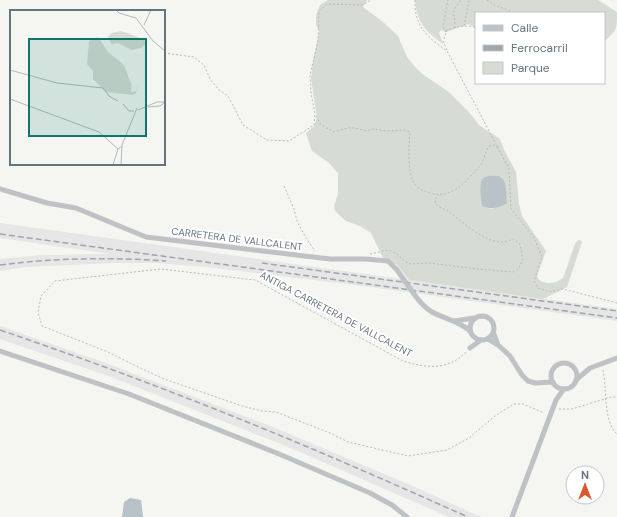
<svg xmlns="http://www.w3.org/2000/svg" width="617" height="517" viewBox="0 0 617 517" font-family="'DM Sans',sans-serif">
	<style>
		.built { fill: #e5e6e5 }
		.green { fill: #d6dbd3; fill-rule: evenodd }
		.water { fill: #b8c2c7 }
		.lines { fill: none; stroke-linecap: round; stroke-linejoin: round }
		.path { stroke: #b8bbbd; stroke-width: 1; stroke-dasharray: 2 2; stroke-linecap: butt }
		.minor { stroke: #bec2c5; stroke-width: 5 }
		.rail { stroke: #9fa5aa; stroke-width: 1.5; stroke-dasharray: 6 3; stroke-linecap: butt }
		.minor-bridge { stroke: #bec2c5; stroke-width: 5 }
		.labels { text-anchor: middle; dominant-baseline: central; stroke-width: 4; stroke-linejoin: round; paint-order: stroke }
		.street-label { font-size: 10px; fill: #657481; stroke: #fff }
		.inset-road { fill: none; stroke: #b2b9bd; stroke-width: 1 }
		.view { fill: #0f766e; fill-opacity: 0.15; stroke: #0f766e; stroke-width: 2 }
		.inset-edge { fill: none; stroke: #657481; stroke-width: 2 }
	</style>
	<rect width="100%" height="100%" fill="#f5f5f1"/>
	<path class="built" d="M0 223 617 309V321L362 286 206 267 156 263H115L26 267 0 271V259L41 255 111 254 0 238Z
		M0 326 106 363 268 425 408 484 481 517H449L286 446 111 377 0 339Z"/>
	<path class="green" d="M328 0H367L363 7 383 22 398 36 407 57 417 69 425 76 449 92 469 112 479 125 500 139 504 150 516 172 519 204 522 216 546 251 537 276C540 286 556 284 563 278L575 244 578 240H580L582 242 567 287 543 299 409 280 397 265 383 258 371 233 360 226 346 221 335 211 334 206 338 194V173L329 163 312 151 306 133 314 126 317 118 311 78 313 62 318 37 319 31 316 24V15L320 5ZM499 176 502 177 505 205 491 209 482 206C481 199 477 179 486 176 490 176 495 176 499 176Z
		M415 0H598L617 12C617 30 617 30 604 42V13H476V28L468 24 446 32 441 30 439 33 443 44C425 31 417 22 415 0Z"/>
	<path class="water" d="M499 176C508 180 506 194 507 203 501 208 489 210 482 206 481 200 478 183 483 178 486 175 495 176 499 176Z
		M130 498 141 500 143 517H122L124 502Z"/>
	<g class="lines">
		<path class="path" d="M415 0C414 26 427 37 447 51L509 169 511 209 533 236 542 257 534 281 538 288 551 292 563 289 617 303
			M487 0 494 5 516 13
			M464 26 469 0
			M455 28V21L453 13 456 6 461 0
			M446 32 443 27 448 0
			M447 50 443 41 447 30C455 27 469 24 476 28
			M164 53 194 57 204 65 210 79 219 90 228 96 243 125 267 140 289 141 314 125 315 114 311 93 310 75 318 41 319 11 327 4 362 5 371 0
			M316 116 321 125 334 132C352 126 351 127 367 131L373 129 387 131 405 130 410 132C409 146 407 168 413 181 415 187 422 190 427 192 452 201 465 182 480 166 484 161 485 152 489 146L493 145 498 147
			M284 186 294 209 297 221 306 238 315 251
			M370 254 389 250 397 254 406 262 410 264 429 263 477 269 513 272 519 268 523 259 520 244 514 239C510 240 506 242 502 242 483 242 463 222 448 211 443 208 439 208 435 203L436 198 439 195
			M466 352C448 371 426 368 403 361L255 280 161 269 55 281 41 296 38 312 42 326 108 352 136 366 164 379 242 406 262 411 276 412 330 433 348 442 408 456 447 450 469 438 495 416 514 404H523L544 413
			M603 370C607 388 603 422 617 434
			M559 409H572L611 397H617"/>
		<path class="minor" d="M0 189 47 203 76 208 146 237 330 259H366L388 261 397 270
			M414 294C419 301 425 308 432 312 445 319 459 321 470 331
			M470 328a12 12 0 1 1 24 0a12 12 0 1 1-24 0Z
			M454 321 474 318
			M488 339 498 345 494 334
			M498 345 510 356 522 375 528 381 535 383 553 382
			M470 348 481 340
			M0 351 129 394 279 454 370 493 392 505 407 517
			M551 376a13 13 0 1 1 26 0a13 13 0 1 1-26 0Z
			M576 380 590 368 617 358
			M512 517 556 400 564 389"/>
		<path class="rail" d="M0 234 617 318
			M262 263 617 311
			M0 265C54 258 111 257 166 261
			M0 330C85 359 169 390 252 424 324 453 396 485 468 517"/>
		<path class="minor-bridge" d="M397 270 414 294"/>
	</g>
	<g class="labels">
		<g class="street-label">
			<text transform="translate(237 239) rotate(7)">CARRETERA DE VALLCALENT</text>
			<text transform="translate(336 314) rotate(28)">ANTIGA CARRETERA DE VALLCALENT</text>
		</g>
	</g>
	<g transform="translate(10 10)">
		<rect width="155" height="155" fill="#f5f5f1"/>
		<path d="M111 21 133 29 137 33 131 38 122 40 108 33 102 34 103 37 98 27 102 23ZM88 27 98 42 114 55 122 76 121 82 126 81 129 74 126 83 122 85 96 82 83 69V61L77 54 79 31Z" fill="#d6dbd3"/>
		<path class="inset-road" d="M106 0 109 3 126 8 143 31 155 41M134 15 141 0M0 60 47 73 93 78 99 86 108 91M0 89 89 122 108 139M113 94 119 101H124M138 97 150 96 155 92M128 100 147 92H155M103 155 108 139 112 136M111 155 112 135 127 98"/>
		<path class="view" d="M19 29H136V126H19Z"/>
		<rect width="155" height="155" class="inset-edge"/>
	</g>
	<rect x="475" y="12" width="130" height="72" fill="#ffffff" stroke="#c1c7cd"/>
	<rect x="483" y="25" width="20" height="6" fill="#bec2c5" stroke="#c1c7cd"/>
	<text x="511" y="32" font-size="12" fill="#657481">Calle</text>
	<rect x="483" y="45" width="20" height="6" fill="#9fa5aa" stroke="#c1c7cd"/>
	<text x="511" y="52" font-size="12" fill="#657481">Ferrocarril</text>
	<rect x="483" y="62" width="20" height="12" fill="#d6dbd3" stroke="#c1c7cd"/>
	<text x="511" y="72" font-size="12" fill="#657481">Parque</text>
	<g transform="translate(585 485)"><circle r="19" fill="#ffffff" stroke="#c1c7cd"/>
	<path d="M0-3L7 15L0 10L-7 15Z" fill="#d95a2d"/>
	<text y="-6" font-size="11" font-weight="bold" text-anchor="middle" fill="#657481">N</text>
	</g>
</svg>
